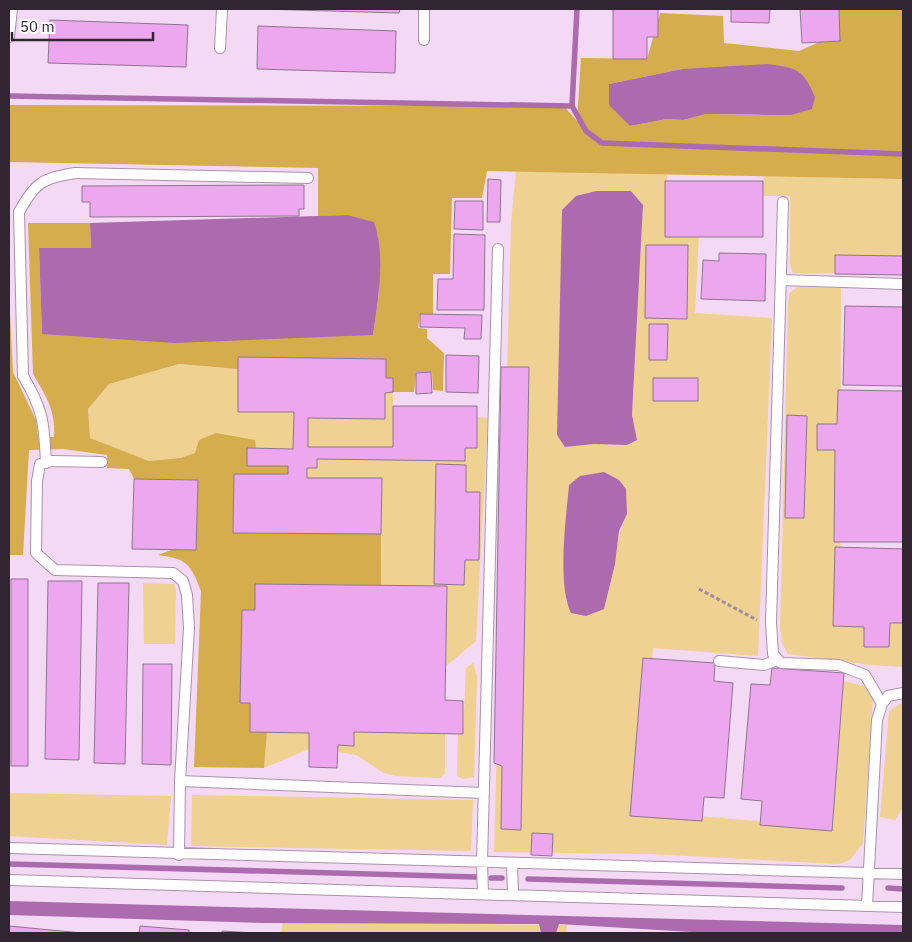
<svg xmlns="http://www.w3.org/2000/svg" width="912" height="942" viewBox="0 0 912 942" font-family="'IBM Plex Sans',sans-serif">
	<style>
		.green { fill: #efd191; fill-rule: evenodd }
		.forest { fill: #d6ad4c; fill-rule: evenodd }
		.water { fill: #ad6baf }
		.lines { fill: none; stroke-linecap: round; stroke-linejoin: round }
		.stream { stroke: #ad6baf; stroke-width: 5.5 }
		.building { fill: #eda7ef; stroke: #8e758e }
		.lane-casing { stroke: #ab91ab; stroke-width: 12 }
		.path { stroke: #a08ca0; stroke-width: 3; stroke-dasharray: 4 2.5; stroke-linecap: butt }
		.lane { stroke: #fff; stroke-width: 10 }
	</style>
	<rect width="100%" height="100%" fill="#f4d9f4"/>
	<path class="green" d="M516 171 667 174 670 232 699 233 695 313 772 318 758 656 653 648 640 811 825 827 839 680 864 686 873 698 863 843 850 860 839 864 649 854 494 852 511 223ZM596 191H631L643 205 632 415 637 440 627 445 594 444 566 447 576 196ZM569 485 627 514C616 536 616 560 609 584L566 603 564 547Z
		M764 176 903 179V274L793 273 790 265V196H759Z
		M797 287 841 288 840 619 903 623V667L870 665 788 654 782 643 780 627 788 306 789 294Z
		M179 364 238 369V412H294L293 449 256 448 195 453 180 458 149 461 90 438 88 409 109 384Z
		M393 392V447H308V418L385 419V393Z
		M477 417 488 418 476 641 446 666 447 586 381 585 382 478H307V468L317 459 465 461V448H477Z
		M143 583 174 584 176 590 175 644H144Z
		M473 663 477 676 474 777 463 779 457 776 458 733H463L466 668Z
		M900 704H903V807L895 820 880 817 889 711Z
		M267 732 309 733V749L264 768Z
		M354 732 445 733V773L440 778 396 776 384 773 356 755 338 752V745H354Z
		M9 793 171 796 167 845 9 836Z
		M192 795 473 800 471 851 191 846Z
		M283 923 567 925 566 933H281Z"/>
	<path class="forest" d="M832 9H903V179L487 171 482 198H452L450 274H433V314H420L418 328 427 329V338L444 353 443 391 433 390 432 372H416L414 392H393V379L386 378V359L239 357 238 369 179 364 109 384 88 409 90 438 149 461 180 458 195 453 199 440 216 433 255 440 256 448H247V466H288V474H234L233 533 381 534V585L255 584V610H242L250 703V732H267L264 768 194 767 201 591C190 563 187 559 158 555L171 550H196L197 480 134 479 129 469 107 468V455L63 449 29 450 23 555H9V292L13 372 36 420 38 437H54C56 411 46 396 33 374L28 223H90L91 248H39L42 334 373 335 379 293 378 235 347 215 318 216V168L9 162V105L564 106 577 121 581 58 647 59 660 13 723 16 724 43 799 51 826 39ZM682 69 761 115 706 114 683 120 667 119 630 126 609 84Z"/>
	<path class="water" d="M768 64C797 68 803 69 815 97L812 109 791 115 706 114 683 120 667 119 630 126 609 105V84L682 69Z
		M596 191H631L643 205 632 415 637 440 627 445 594 444 565 447 557 435 562 210 576 196Z
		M347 215 374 222C386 255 378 301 373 335L174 343 42 334 39 248H91L90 223Z
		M604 472 619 480 626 489 627 514 619 531 615 564 604 609 586 616 571 613C557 584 566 518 569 485L580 476Z
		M9 901 903 925V933H708L559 924 556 933H541L539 924 264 923 9 915Z"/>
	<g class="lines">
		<path class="stream" d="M9 96 572 106 586 131 602 143 903 154
			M572 106 577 9
			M9 864 476 877
			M491 878H502
			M528 879 842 888
			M888 888 903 889"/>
	</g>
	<path class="building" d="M261 9H400L399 13Z
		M613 9H658V37H647V59H613Z
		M731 9H770L769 23 731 22Z
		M800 9H839L840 41 802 43Z
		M50 20 188 25 186 67 48 63Z
		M258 26 396 31 395 73 257 69Z
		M488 179 501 180 500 222H487Z
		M665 181H763V237H665Z
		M304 185V209H299V216L90 217V202H82V186Z
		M455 201H483V230L454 229Z
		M454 234 485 235 484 310H437L438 279H453Z
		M646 245H688L687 319 645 318Z
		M719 253 766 254 765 301 701 299 703 260 719 261Z
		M835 255 903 256V275L835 274Z
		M845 306 903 307V386L843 385Z
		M420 314 482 315 481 339H464L465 328 420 327Z
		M649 324H668L667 360H649Z
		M446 355 479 356 478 393 446 392Z
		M238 357 386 359V378H393V392L385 393V419L308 418V447H393V406H477V448H465V461L317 459V468H307V478H382L381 534 233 533 234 474H288V466H247V448L293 449 294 412H238Z
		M501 367H529L521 830 501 829 502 766 494 763Z
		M431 372 432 393 416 394V373Z
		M653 378H698V401H653Z
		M838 390 903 391V542H834L835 450H817V424H837Z
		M787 415 807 416 804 518H785Z
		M436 464 466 465V492H480L479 560H465L464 585 434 584Z
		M134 479 198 480 196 550 132 549Z
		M835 547 903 549V623H890L889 647H864V627L833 626Z
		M11 579H28V766H11Z
		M48 581H82L79 760 45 759Z
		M98 583H129L125 764 94 763Z
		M255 584 447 586 445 700 463 701V734L354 732V746L338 745 337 768 309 767V733L250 732V703H240L242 610H255Z
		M643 658 715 663 714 681 733 683 724 798 704 797 702 821 630 816Z
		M143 664H172L171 765 142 764Z
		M772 668 844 673 832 831 760 825 762 801 741 799 751 684 770 685Z
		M532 833 553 834 552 856 531 855Z
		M9 926 82 933H9Z
		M140 926 189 930V933H139Z
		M222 931 254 933H222Z"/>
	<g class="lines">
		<g class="lane-casing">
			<path id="lane" d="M424 9V40
				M9 37 12 9
				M220 48 222 9
				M783 202 771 622 773 654 781 663 839 665 865 675 882 704
				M781 280 903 284
				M102 462 52 461 40 464 37 481 36 553 55 570 173 573 183 581 187 595 189 628 180 781
				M46 463C44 424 44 411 23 376L19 212C35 183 42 178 75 173L308 178
				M719 661 764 665 777 660
				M9 848 903 874
				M179 855 180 781 484 793
				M512 863 513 894
				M9 880 903 907
				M483 894 482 862 498 249
				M867 906 877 720 882 704 888 696 903 693"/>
		</g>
		<path class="path" d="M699 589 757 620"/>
		<use href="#lane" class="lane"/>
	</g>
	<rect width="912" height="942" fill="none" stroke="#302530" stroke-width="20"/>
	<path d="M12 32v8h141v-8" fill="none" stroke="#302530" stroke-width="2.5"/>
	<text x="20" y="32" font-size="15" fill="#302530" stroke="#ffffff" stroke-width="4" paint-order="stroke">50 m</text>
</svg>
